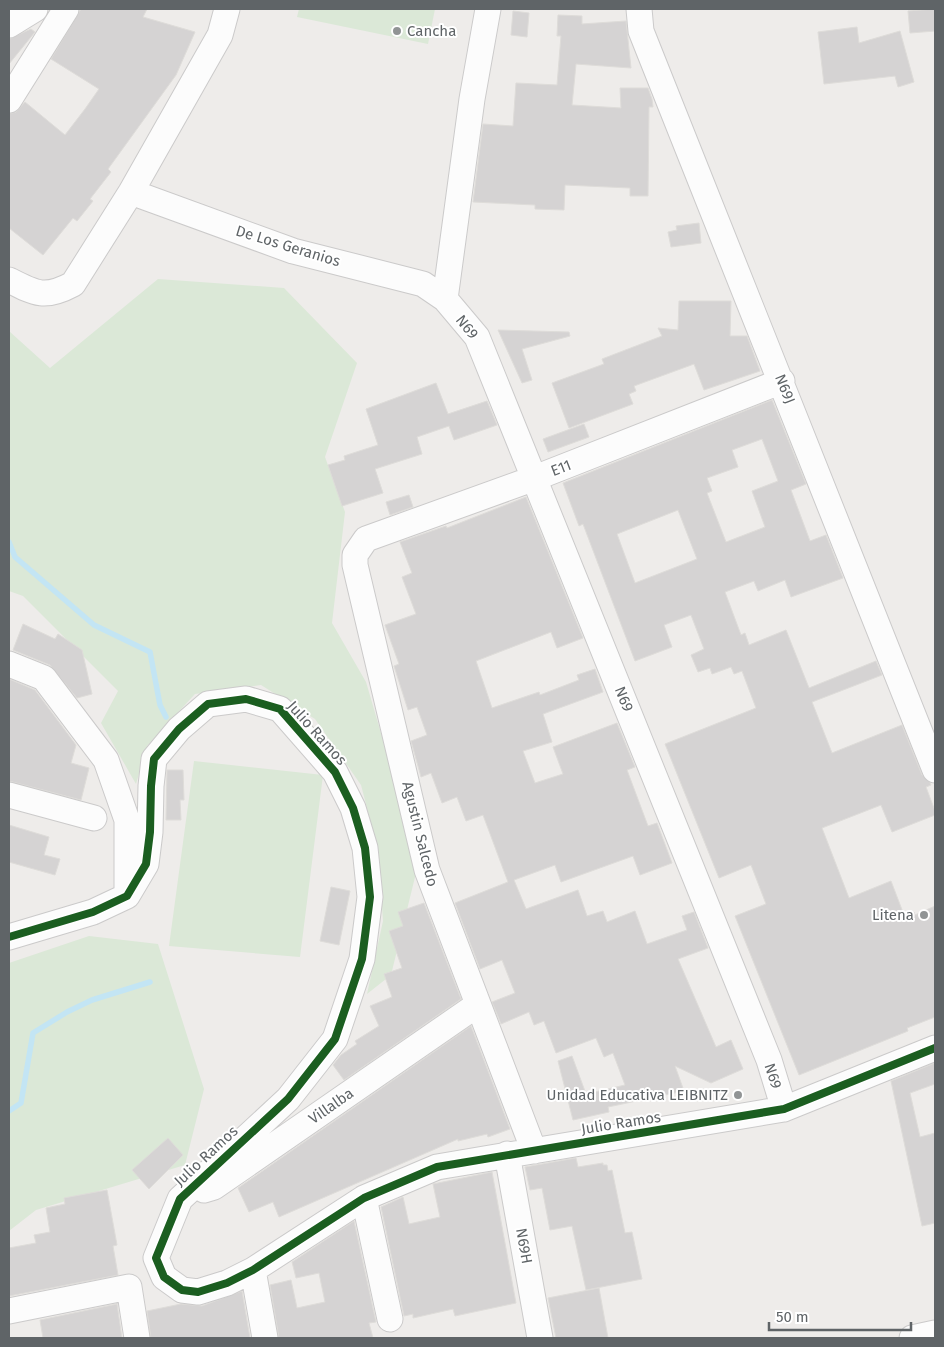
<svg xmlns="http://www.w3.org/2000/svg" width="944" height="1347" viewBox="0 0 944 1347" font-family="'Fira Sans',sans-serif">
	<style>
		.green { fill: #dbe8d7 }
		.lines { fill: none; stroke-linecap: round; stroke-linejoin: round }
		.stream { stroke: #c3e5f4; stroke-width: 5.5 }
		.building { fill: #d5d3d3; stroke: #dedcd9; fill-rule: evenodd }
		.minor-casing { stroke: #cbcaca; stroke-width: 27 }
		.minor { stroke: #fcfcfc; stroke-width: 25 }
		.cycleway-casing { stroke: #fff; stroke-width: 11 }
		.cycleway { stroke: #1b5e20; stroke-width: 8 }
		.poi-dot { fill: #919495; stroke: #fff; stroke-width: 2 }
		.labels { text-anchor: middle; dominant-baseline: central; stroke-width: 4; stroke-linejoin: round; paint-order: stroke }
		.poi-label { font-size: 15px; fill: #5f6467; stroke: #fff; text-anchor: end }
		.street-label { font-size: 15px; fill: #5f6467; stroke: #fff }
	</style>
	<rect width="100%" height="100%" fill="#eeecea"/>
	<path class="green" d="M299 9H435L428 44 297 17Z
		M158 279 284 288 357 363 325 457 345 512 332 623 366 682 383 740 416 873 391 975 367 994 383 921 378 850 361 785 315 719 261 685 195 694 147 746 136 784 101 723 118 691 23 596 9 591V331L50 368Z
		M194 761 323 775 300 957 169 946Z
		M89 936 158 944 204 1089 185 1165 36 1210 9 1231V963Z"/>
	<g class="lines">
		<path class="stream" d="M9 542 15 557 94 625 150 652 160 705 166 717
			M9 1111 21 1103 33 1033 67 1012 92 1000 150 982"/>
	</g>
	<path class="building" d="M81 9H147L143 17 195 32 176 75 108 169 111 172 90 199 93 201 77 221 73 218 43 255 9 228V114L16 112 25 102 65 135 85 109 99 89 51 59Z
		M935 9V31L910 33 908 11Z
		M513 11 529 13 527 37 511 35Z
		M558 15 582 16V24L626 21 631 68 576 64 572 105 621 108 620 88H648L652 99 653 107H649L648 196H630V188L565 185 564 210 535 209V205L473 202 483 124 513 126 516 83 557 85 561 36H557Z
		M857 27 859 43 900 31 914 82 898 87 895 76 824 84 818 32Z
		M31 29 35 32 9 64V39Z
		M699 223 701 243 671 247 668 232 677 230 676 226Z
		M679 301H731L730 336H747L760 371 704 390 694 364 634 386 636 391 629 394 633 404 569 428 552 383 604 364 602 359 662 336 658 328 678 330Z
		M498 330 569 332 570 336 522 349 532 380 522 383Z
		M436 383 448 414 487 401 497 425 454 440 449 426 417 437 422 454 375 469 383 493 342 506 328 465 345 460 344 456 378 445 366 409Z
		M772 400 806 484 791 490 810 541 826 535 843 578 791 597 785 580 758 591 754 581 725 592 741 635 745 633 749 645 786 630 809 688 876 661 882 675 812 702 832 753 902 725 922 775 930 783 931 785 926 787 935 811V815L892 832 881 805 822 828 849 898 891 881 904 915 914 912 915 915 935 906V1017L907 1028 908 1031 799 1075 735 916 766 904 751 865 719 878 665 744 756 708 742 671 734 674 731 667 712 674 710 668 698 672 691 655 704 649 691 615 664 625 672 647 635 661 583 524 579 526 563 483ZM762 439 778 481 752 491 765 527 726 542 707 493 712 491 707 478 738 467 732 450ZM678 510 697 559 635 583 617 534Z
		M584 424 589 437 548 452 543 439Z
		M409 495 413 507 390 515 386 502Z
		M526 497 583 638 557 648 551 632 476 661 492 708 539 692 540 695 579 680 577 675 595 669 603 692 543 714 552 742 523 751 535 783 563 774 553 747 617 723 635 767 627 770 648 826 657 823 672 863 640 875 633 856 561 882 555 865 514 880 526 909 578 890 587 916 603 911 607 922 635 911 647 944 687 930 682 916 694 912 708 948 678 959 716 1047 731 1040 743 1069 711 1083 675 1066 684 1091 608 1107 609 1112 573 1120 558 1061 572 1056 586 1094 625 1085 613 1053 604 1057 596 1038 556 1053 544 1021 534 1025 529 1012 501 1024 492 1002 515 993 502 960 480 969 455 903 508 882 483 815 466 821 457 797 442 803 431 773 421 777 411 741 427 735 417 707 408 710 394 666 399 664 385 625 416 614 402 577 412 573 400 542 446 526 447 528Z
		M23 624 55 639 58 634 82 650 92 694 77 698 50 665 13 650Z
		M9 679 35 690 76 745 71 763 89 768 81 800 9 781Z
		M167 770H183L184 800H180L181 820H166Z
		M9 825 49 837 44 855 60 859 55 875 9 862Z
		M331 887 350 891 339 945 320 941Z
		M424 903 461 999 344 1080 333 1065 341 1055 357 1044 355 1041 379 1026 370 1006 392 997 384 974 402 968 389 931 403 926 398 912Z
		M471 1026 510 1129 488 1137 487 1134 458 1141V1139L279 1217 273 1202 249 1212 238 1188Z
		M935 1063V1084L910 1093 920 1137 935 1133V1223L922 1226 891 1081Z
		M168 1138 183 1155 149 1189 132 1170Z
		M576 1158 578 1167 603 1163V1165H607L608 1171 612 1170 625 1233 632 1232 642 1279 586 1290 572 1226 550 1230 542 1188 530 1190 525 1167Z
		M492 1172 516 1303 455 1316 453 1309 413 1318V1314L404 1316 381 1207 403 1197 409 1224 440 1217 433 1184Z
		M107 1190 117 1245 113 1246 118 1275 9 1296V1248L36 1243 34 1235 50 1232 46 1208 65 1204 64 1198Z
		M354 1221 376 1322 369 1323 373 1338H279L270 1285 291 1280 297 1308 325 1302 319 1273 296 1278 292 1262Z
		M599 1288 608 1338H556L548 1298Z
		M242 1291 250 1338H151L147 1311 181 1304 202 1306Z
		M117 1304 122 1338H43L40 1320Z"/>
	<g class="lines">
		<g class="minor-casing">
			<path id="minor" d="M639 9 641 31 935 770
				M9 25 35 9
				M9 100 66 9
				M131 192 293 251 423 284 445 299 477 337 769 1060 784 1109
				M9 280C36 294 45 299 73 284L131 192 220 35 227 9
				M445 299 472 99 488 9
				M9 664 44 678 106 760 127 820V896
				M9 795 94 818
				M9 937 93 912 127 896 146 864 150 832 151 786 154 759 179 729 208 704 246 699 280 709 335 772 353 808 365 848 370 897 362 959 335 1039 288 1099 180 1199 156 1258 164 1277 182 1290 198 1292 227 1283 253 1270 364 1198 437 1167 784 1109 935 1048
				M534 1151 427 870 355 565V555L366 539 535 478 782 381
				M507 1154 540 1338
				M204 1190 214 1187 477 1005
				M364 1198 390 1319
				M253 1270 265 1338
				M9 1311 129 1287 137 1338
				M912 1338 935 1333"/>
		</g>
		<use href="#minor" class="minor"/>
		<g class="cycleway-casing">
			<path id="cycleway" d="M9 937 93 912 127 896 146 864 150 832 151 786 154 759 179 729 208 704 246 699 280 709 335 772 353 808 365 848 370 897 362 959 335 1039 288 1099 180 1199 156 1258 164 1277 182 1290 198 1292 227 1283 253 1270 364 1198 437 1167 784 1109 935 1048"/>
		</g>
		<use href="#cycleway" class="cycleway"/>
	</g>
	<g class="poi-dot">
		<circle cx="397" cy="31" r="5"/>
		<circle cx="924" cy="915" r="5"/>
		<circle cx="738" cy="1095" r="5"/>
	</g>
	<g class="labels">
		<g class="poi-label">
			<text x="407" y="31" text-anchor="start">Cancha</text>
			<text x="914" y="915">Litena</text>
			<text x="728" y="1095">Unidad Educativa LEIBNITZ</text>
		</g>
		<g class="street-label">
			<text transform="translate(288 246) rotate(17)">De Los Geranios</text>
			<text transform="translate(467 327) rotate(52)">N69</text>
			<text transform="translate(785 389) rotate(68)">N69J</text>
			<text transform="translate(561 468) rotate(-21)">E11</text>
			<text transform="translate(624 699) rotate(68)">N69</text>
			<text transform="translate(317 733) rotate(48)">Julio Ramos</text>
			<text transform="translate(420 834) rotate(76)">Agustin Salcedo</text>
			<text transform="translate(773 1076) rotate(72)">N69</text>
			<text transform="translate(331 1106) rotate(-35)">Villalba</text>
			<text transform="translate(621 1123) rotate(-9)">Julio Ramos</text>
			<text transform="translate(206 1156) rotate(-43)">Julio Ramos</text>
			<text transform="translate(524 1246) rotate(80)">N69H</text>
		</g>
	</g>
	<rect width="944" height="1347" fill="none" stroke="#5f6467" stroke-width="20"/>
	<path d="M769 1322v8h142v-8" fill="none" stroke="#5f6467" stroke-width="2.5"/>
	<text x="776" y="1322" font-size="15" fill="#5f6467" stroke="#ffffff" stroke-width="4" paint-order="stroke">50 m</text>
</svg>
